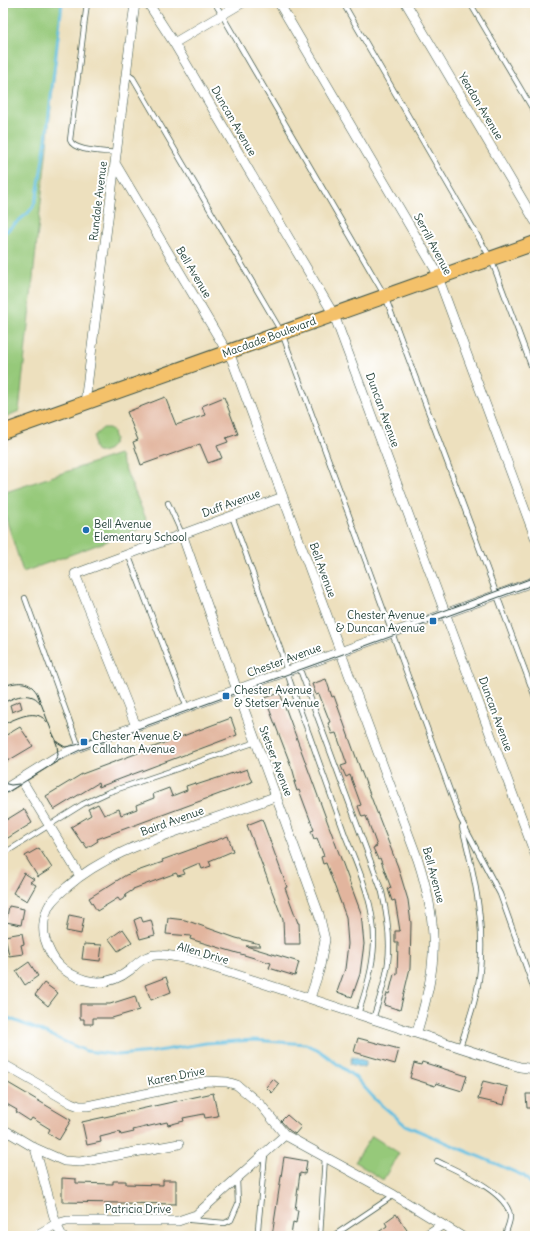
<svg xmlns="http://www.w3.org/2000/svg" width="538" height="1239" viewBox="0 0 538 1239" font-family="Delius,sans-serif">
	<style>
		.green { fill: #96c97a; stroke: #5a8357 }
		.water { fill: #63bfe1; stroke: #417e8a }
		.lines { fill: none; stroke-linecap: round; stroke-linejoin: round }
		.stream { stroke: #63bfe1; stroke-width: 3 }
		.building { fill: #e2b59e }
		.service-casing { stroke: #3e5549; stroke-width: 6 }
		.minor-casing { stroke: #3e5549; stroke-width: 10 }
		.primary-casing { stroke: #3e5549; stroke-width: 16 }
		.service { stroke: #fff; stroke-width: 4.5 }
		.minor { stroke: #fff; stroke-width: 9 }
		.primary { stroke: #f4c16b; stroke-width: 14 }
		.tram { stroke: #1f3d34; stroke-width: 1 }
		.poi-dot { fill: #1f6fb2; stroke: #fff; stroke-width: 1.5 }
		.labels { text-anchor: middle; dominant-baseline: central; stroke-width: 4; stroke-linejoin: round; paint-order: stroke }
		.street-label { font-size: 11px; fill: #1f3d34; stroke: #fff }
		.poi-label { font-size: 11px; fill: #1f3d34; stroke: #fff; text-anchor: start }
	</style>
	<rect width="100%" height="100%" fill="#fff"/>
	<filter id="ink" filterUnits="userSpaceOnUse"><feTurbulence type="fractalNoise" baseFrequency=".025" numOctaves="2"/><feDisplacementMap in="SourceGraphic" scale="8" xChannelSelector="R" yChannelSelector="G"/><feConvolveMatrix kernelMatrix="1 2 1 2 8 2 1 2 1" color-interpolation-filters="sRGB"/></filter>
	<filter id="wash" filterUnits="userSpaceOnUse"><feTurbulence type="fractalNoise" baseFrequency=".012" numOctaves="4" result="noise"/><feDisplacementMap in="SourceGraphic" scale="16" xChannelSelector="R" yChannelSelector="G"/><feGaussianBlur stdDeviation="0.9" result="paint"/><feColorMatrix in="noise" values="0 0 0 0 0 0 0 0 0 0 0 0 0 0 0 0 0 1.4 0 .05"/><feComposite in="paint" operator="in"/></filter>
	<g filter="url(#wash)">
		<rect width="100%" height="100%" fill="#ede0be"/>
		<path class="green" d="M3 3H62L19 411 3 418Z
			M103 428H109L112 430 115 439C112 448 106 453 97 452L94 447V436Z
			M119 454 149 526 23 572 3 509V493Z
			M372 1136 399 1153 383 1180 355 1162Z"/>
		<path class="water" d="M352 1057 366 1061 364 1068 350 1064Z"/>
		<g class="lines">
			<path class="stream" d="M3 234 28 213 33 207 37 196 46 140 62 3
				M3 1016 36 1029 86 1051 118 1055 152 1052 206 1043 254 1040 306 1044 320 1051 356 1078 375 1099 405 1125 524 1176 535 1188"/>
		</g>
		<g id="blocks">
			<path class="building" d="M165 397 176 425 205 415 202 406 224 397 238 434 226 438 228 442 217 446 222 458 208 463 200 444 141 465 133 442 138 440 127 412Z
				M326 679 332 697 334 696 361 771 398 867 408 900 411 923 410 968 400 1010 384 1005 387 993 389 994 394 974 397 975 398 943H395V931H400L395 900 392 901 388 889 391 888 380 858 378 859 373 848 377 846 366 816 362 817 358 806 361 805 350 775 346 777 341 766 347 764 336 733 332 734 328 723 330 722 319 694 316 695 312 684Z
				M280 693 361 913 364 944 360 974 352 997 337 992 345 969 348 944 346 917 326 863 323 864 321 857 324 856 317 838 314 839 311 831 314 830 299 790 297 791 294 782H296L293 771 265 698Z
				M20 701 22 708 12 712 10 705Z
				M231 718 237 735 99 787 98 783 54 810 46 796 82 774Z
				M20 727 33 746 6 762 3 756V737Z
				M247 769 252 782 97 839 98 841 87 848 83 842 82 843 71 827 91 815 88 809 98 804 104 815 119 809 121 815 137 809 136 805 154 798 153 794 169 788 172 796 187 790 186 786 195 783 196 785 236 772V773Z
				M24 809 32 823 3 841V822Z
				M262 819 287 887 285 888 298 923H299L300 944H284L283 920 247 825Z
				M228 836 233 851 209 861 211 866 202 869 200 864H197L183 870 185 874 178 876 176 873 133 889V890L125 895 126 897 120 901 118 898 97 911 89 898 126 875 163 862 162 860Z
				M39 848 52 868 38 877 25 856Z
				M24 873 34 879 30 882 36 885 27 901 13 893Z
				M9 906 24 909 21 925 6 922Z
				M69 915 84 918 81 934 66 931Z
				M141 917 143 922 151 920 155 935 140 939 134 920Z
				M168 918 185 920 236 938 260 944V946H246L299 962 295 976 269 968 271 963 190 939 191 936 166 934Z
				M123 929 132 942 118 951 109 939Z
				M22 933 24 944 21 945 23 954 9 956 5 936Z
				M84 944 102 945 100 961 82 959Z
				M29 962 38 976 25 985 16 971Z
				M166 977 171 992 151 1000 145 985Z
				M44 983 58 993 48 1006 35 995Z
				M135 996 139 1010 112 1018H93V1024H84V1019H80V1004H110Z
				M358 1038 399 1049 395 1064 354 1052Z
				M422 1062 467 1076 462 1091 436 1083 435 1086 410 1078 414 1063 421 1065Z
				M273 1079 279 1084 272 1093 266 1087Z
				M3 1080 71 1120 59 1140 48 1133 50 1129 32 1118 30 1121 16 1112 17 1110 3 1102Z
				M483 1081 508 1087 504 1105 478 1099Z
				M213 1093 218 1116 205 1118 204 1114 183 1118 184 1121 168 1125 167 1122 133 1130 134 1132 121 1135 120 1132 100 1137 101 1142 87 1145 82 1122Z
				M526 1094H535V1108H527Z
				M287 1115 301 1127 295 1134 289 1130 281 1121Z
				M284 1157 307 1161 305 1174 300 1173 295 1210H298L296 1223 293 1222 291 1236H272Z
				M62 1178 76 1179V1183L113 1184V1181H126V1184L163 1185V1180H176V1204L62 1202Z
				M396 1214 411 1236H373L387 1226 385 1222Z"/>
		</g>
	</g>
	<g filter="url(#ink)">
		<use href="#blocks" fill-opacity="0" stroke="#3e5549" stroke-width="1"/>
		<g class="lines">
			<g class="service-casing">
				<path id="service" d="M87 3 70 140C74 152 105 151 116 153
					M215 3 385 296 535 697
					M343 3 491 259 535 376
					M470 3 535 113
					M126 73 133 78 282 333 460 818 500 894 535 992
					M168 503 182 534
					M232 516 281 651C288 679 299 707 309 734 321 768 333 801 345 835 359 870 375 904 374 943 373 968 366 990 358 1014
					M128 554 187 708
					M25 598 79 747
					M299 667 382 892C387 914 391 939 388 962 386 981 379 1000 373 1019
					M3 854 83 804 109 792 256 742
					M460 1047C468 1022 478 996 480 970 485 922 474 873 462 827
					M437 1161C457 1171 506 1191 510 1215 511 1221 506 1230 505 1236
					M190 1220 225 1223 231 1220 238 1204 237 1179
					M258 1229 265 1154
					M320 1236 325 1156
					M333 1236 394 1195"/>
			</g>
			<g class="minor-casing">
				<path id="minor" d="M148 3 174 43 334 315 535 854
					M279 3 435 269 535 537
					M406 3 535 221
					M535 3V4
					M174 43 242 3
					M115 163 232 360 418 860C426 885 432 910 433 936 435 969 426 1001 417 1032
					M85 403 135 3
					M182 534 237 690 319 914 325 940 319 971 310 998
					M136 726 75 574 283 497
					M21 779 80 876
					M3 790 56 757 79 747 535 581
					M277 796C250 806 224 815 197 824 152 840 103 855 67 887 61 892 55 897 50 904 44 914 42 928 45 939 52 962 63 973 85 980 102 985 116 981 130 970 135 965 140 960 147 957 160 952 175 957 188 959L520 1067 535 1069
					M3 1064 71 1103 79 1106H87L207 1081 227 1082 237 1085 261 1105 285 1135 394 1195 461 1236
					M3 1129 35 1148 64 1161 80 1162 179 1144
					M35 1148 56 1224 62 1236
					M35 1236 56 1224 67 1221H178L196 1215 285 1135
					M425 1236 442 1225"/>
			</g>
			<g class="primary-casing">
				<path id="primary" d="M3 432 535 243"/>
			</g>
			<use href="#service" class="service"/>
			<use href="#minor" class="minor"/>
			<use href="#primary" class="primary"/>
			<path class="tram" d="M411 623 535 577
				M3 686C17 682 28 679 37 693L57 745 58 755 53 763
				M3 703C16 696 32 690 41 704
				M3 724C17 719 36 706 48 723
				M52 732 57 742 65 747 76 745 103 735
				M3 783 11 785 19 784
				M3 795 61 759 80 750 535 584"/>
		</g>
	</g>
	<g class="poi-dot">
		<circle cx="86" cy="530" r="4"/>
		<rect x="429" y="617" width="8" height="8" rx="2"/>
		<rect x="222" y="692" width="8" height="8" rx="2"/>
		<rect x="80" y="738" width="8" height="8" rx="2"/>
	</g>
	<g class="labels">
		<g class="street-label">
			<text transform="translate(481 106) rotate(59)">Yeadon Avenue</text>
			<text transform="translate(234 121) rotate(60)">Duncan Avenue</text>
			<text transform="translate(98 201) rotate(-83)">Rundale Avenue</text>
			<text transform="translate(433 244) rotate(62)">Serrill Avenue</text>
			<text transform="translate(194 272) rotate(59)">Bell Avenue</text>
			<text transform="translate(269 337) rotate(-20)">Macdade Boulevard</text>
			<text transform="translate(383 410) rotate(70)">Duncan Avenue</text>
			<text transform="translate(231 503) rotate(-20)">Duff Avenue</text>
			<text transform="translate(323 570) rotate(70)">Bell Avenue</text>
			<text transform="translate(284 660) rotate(-20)">Chester Avenue</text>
			<text transform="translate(496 714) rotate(70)">Duncan Avenue</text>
			<text transform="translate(276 761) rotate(69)">Stetser Avenue</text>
			<text transform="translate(172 821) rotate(-20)">Baird Avenue</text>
			<text transform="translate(434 875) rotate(75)">Bell Avenue</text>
			<text transform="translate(203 953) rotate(16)">Allen Drive</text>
			<text transform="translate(176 1076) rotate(-11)">Karen Drive</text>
			<text x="138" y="1209">Patricia Drive</text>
		</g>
		<g class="poi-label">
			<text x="94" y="524">Bell Avenue<tspan x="94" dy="13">Elementary School</tspan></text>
			<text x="425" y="615" text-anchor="end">Chester Avenue<tspan x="425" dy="13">&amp; Duncan Avenue</tspan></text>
			<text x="234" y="690">Chester Avenue<tspan x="234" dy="13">&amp; Stetser Avenue</tspan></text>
			<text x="92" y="736">Chester Avenue &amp;<tspan x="92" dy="13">Callahan Avenue</tspan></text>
		</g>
	</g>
	<rect width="538" height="1239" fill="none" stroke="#fff" stroke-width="16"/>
</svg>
